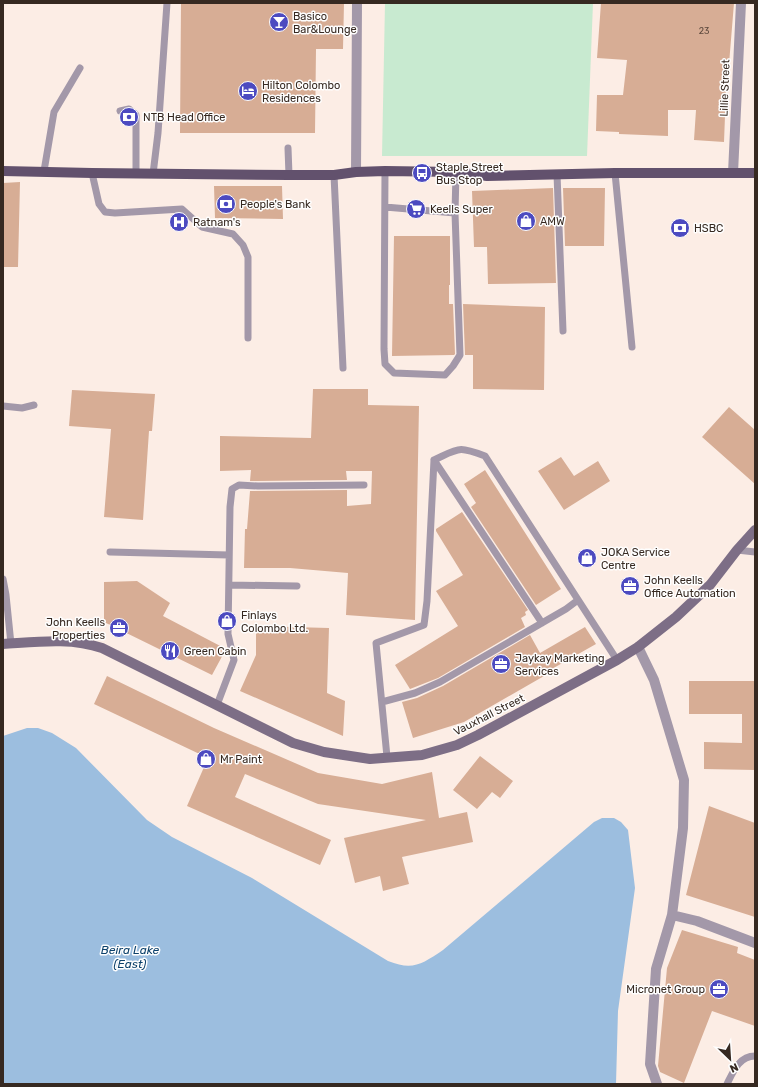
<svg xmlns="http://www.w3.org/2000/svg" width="758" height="1087" viewBox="0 0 758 1087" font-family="Rubik,sans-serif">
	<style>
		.green { fill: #c8ead0 }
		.water { fill: #9cbedf }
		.building { fill: #d7ad95 }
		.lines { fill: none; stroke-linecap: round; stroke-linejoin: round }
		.lane { stroke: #a398a9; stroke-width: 7 }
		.street { stroke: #a398a9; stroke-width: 10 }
		.secondary { stroke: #7d6e86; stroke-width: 10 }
		.primary { stroke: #62516d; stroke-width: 10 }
		.labels { text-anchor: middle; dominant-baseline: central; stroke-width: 3; stroke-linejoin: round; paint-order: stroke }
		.number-label { font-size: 9px; fill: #5e4a3e }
		.poi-label { font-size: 11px; fill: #362921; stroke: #fefefe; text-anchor: start }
		.street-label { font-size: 11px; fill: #362921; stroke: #fefefe }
		.water-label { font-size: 12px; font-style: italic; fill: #0c416b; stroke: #fefefe }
	</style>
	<rect width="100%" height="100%" fill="#fcede5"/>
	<path class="green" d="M385 3H593L587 156H382Z"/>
	<path class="water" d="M27 728H38L52 733 76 748 147 820 172 837 252 878 388 961C413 971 422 964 443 950L594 822 602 818H614L621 822 628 830 635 888 618 1011 616 1084H3V736Z"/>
	<path class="building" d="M181 3H344L343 49H316L315 133H180Z
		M601 3H734L729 64H727L724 142 694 140 696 110H668V136L619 134V132L596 131 597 95H623L627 60 597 58Z
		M20 182 18 267H3V183Z
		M214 186H282L283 219 215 218Z
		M553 188 556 283 488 284 487 247H474L472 191Z
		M563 188H605L604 246H565Z
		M394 236H450V285H449V304H453L455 354 454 355 392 356Z
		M463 304 545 307 544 390 473 389V355H465Z
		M313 389H368V405L419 406 415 620 346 615 348 573 290 568H244L245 529H247L250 491 347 490V506L371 504 372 471H346L347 480 258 481H250L251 470 220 471V436L311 438Z
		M72 390 155 394 152 431H149L143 520 104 517 111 429 69 426Z
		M729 407 755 430V484L702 437Z
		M561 457 574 476 598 461 610 481 564 510 538 471Z
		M485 470 561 589 536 605 471 507 476 503 464 484Z
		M462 512 528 610 525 612 526 615 521 618 525 627 438 678 410 689 395 665 458 626 436 591 463 575 436 531V529Z
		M137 581 170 603 163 616 226 649 212 675 104 622V582Z
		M256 626 329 628 327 693 345 701 343 736 240 691 256 655Z
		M585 627 596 644 550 670 551 672 464 722 413 738 402 702 417 698 443 686 530 635 540 653Z
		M107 676 214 728 318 773 382 784 432 772 439 818 467 812 473 842 402 857 409 884 383 891 380 876 355 883 344 838 426 820 318 804 245 774 235 797 331 840 320 865 187 806 208 758 94 704Z
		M689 681H755V770L704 769V742L742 743V714H689Z
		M480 756 513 781 500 798 492 792 477 809 453 790Z
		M709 806 755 823V917L686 895Z
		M682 930 738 947 737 953 755 960V1026L712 1011 684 1083 660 1072 658 1066 667 968Z"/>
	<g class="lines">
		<path class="lane" d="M120 111 129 109 136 115V174
			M288 148 289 175
			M44 171 54 112 80 68
			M385 171 384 349 385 364 394 373 445 375 453 366 460 355 455 213 456 172
			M92 173 99 204 105 212 115 213 182 209 202 227 233 234 243 245 248 257V338
			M615 173 632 347
			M153 174 158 133 167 3
			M557 174 563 331
			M334 175 343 368
			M385 207 455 213
			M3 406 22 408 34 405
			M737 550 755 552
			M110 552 229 555
			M3 579 6 595 11 644
			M229 585 297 586
			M542 623 434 460C460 448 458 446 485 456L617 660
			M382 702 415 693 440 682 566 609 578 600
			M217 705 234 660 228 634 230 507 232 489 239 485 258 486 364 485
			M387 757 376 643 424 625 427 601 434 460
			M727 1084C733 1072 739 1056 755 1056"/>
		<path class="street" d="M356 172 357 3
			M733 173 741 3
			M638 647 654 680 684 780 683 828 672 915 656 969 650 1064 657 1084
			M672 915 697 921 755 943"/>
		<path class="secondary" d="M3 644C35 642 71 637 102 648L293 743 324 752 370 759 422 755 457 745 478 735 617 660 638 647 676 617 710 585 737 550 755 530"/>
		<path class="primary" d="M3 171 92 173 289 175H334L356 172 385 171 456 172 487 176 615 173H755"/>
	</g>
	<defs>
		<g id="bar-disc" transform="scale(1)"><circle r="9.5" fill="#4c4ac0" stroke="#fefefe"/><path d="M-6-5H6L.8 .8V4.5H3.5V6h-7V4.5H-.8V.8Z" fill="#fff"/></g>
		<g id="hotel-disc" transform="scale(1)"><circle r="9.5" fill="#4c4ac0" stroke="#fefefe"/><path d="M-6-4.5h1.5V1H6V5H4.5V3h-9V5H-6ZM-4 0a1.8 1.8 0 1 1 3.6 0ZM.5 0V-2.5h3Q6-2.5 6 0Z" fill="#fff"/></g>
		<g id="bank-disc" transform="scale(1)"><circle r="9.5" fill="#4c4ac0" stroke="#fefefe"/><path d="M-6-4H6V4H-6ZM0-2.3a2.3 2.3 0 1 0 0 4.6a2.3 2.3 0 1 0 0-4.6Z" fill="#fff"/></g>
		<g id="bus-disc" transform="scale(1)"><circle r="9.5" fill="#4c4ac0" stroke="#fefefe"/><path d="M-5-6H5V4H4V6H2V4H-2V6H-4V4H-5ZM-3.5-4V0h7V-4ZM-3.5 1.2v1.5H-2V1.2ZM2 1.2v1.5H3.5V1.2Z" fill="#fff"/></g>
		<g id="supermarket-disc" transform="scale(1)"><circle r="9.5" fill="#4c4ac0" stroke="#fefefe"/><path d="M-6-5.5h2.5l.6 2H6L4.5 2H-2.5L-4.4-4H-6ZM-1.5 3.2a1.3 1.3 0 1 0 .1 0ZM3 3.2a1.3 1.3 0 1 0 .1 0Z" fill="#fff"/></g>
		<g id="shop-disc" transform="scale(1)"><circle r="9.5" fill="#4c4ac0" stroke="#fefefe"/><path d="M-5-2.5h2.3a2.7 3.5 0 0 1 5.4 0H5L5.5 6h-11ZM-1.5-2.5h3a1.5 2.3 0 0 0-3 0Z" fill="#fff"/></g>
		<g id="hospital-disc" transform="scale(1)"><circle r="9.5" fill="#4c4ac0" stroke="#fefefe"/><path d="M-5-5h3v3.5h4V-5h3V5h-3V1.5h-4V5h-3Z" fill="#fff"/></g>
		<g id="office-disc" transform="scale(1)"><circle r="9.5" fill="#4c4ac0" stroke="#fefefe"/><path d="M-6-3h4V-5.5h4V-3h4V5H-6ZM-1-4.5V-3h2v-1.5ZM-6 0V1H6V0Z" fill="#fff"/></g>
		<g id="restaurant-disc" transform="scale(1)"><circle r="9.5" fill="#4c4ac0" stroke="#fefefe"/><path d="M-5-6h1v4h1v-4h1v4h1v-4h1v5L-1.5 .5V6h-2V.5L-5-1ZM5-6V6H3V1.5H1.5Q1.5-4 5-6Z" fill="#fff"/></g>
	</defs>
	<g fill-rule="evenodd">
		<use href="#bar-disc" x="279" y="22"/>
		<use href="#hotel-disc" x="248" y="91"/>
		<use href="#bank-disc" x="129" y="117"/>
		<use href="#bus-disc" x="422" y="173"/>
		<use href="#bank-disc" x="226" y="204"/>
		<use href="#supermarket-disc" x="416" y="209"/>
		<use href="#shop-disc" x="526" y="221"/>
		<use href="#hospital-disc" x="179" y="222"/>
		<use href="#bank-disc" x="680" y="228"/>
		<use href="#shop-disc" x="587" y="558"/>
		<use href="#office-disc" x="630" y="586"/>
		<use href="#shop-disc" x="227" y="621"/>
		<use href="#office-disc" x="119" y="628"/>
		<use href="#restaurant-disc" x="170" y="651"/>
		<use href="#office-disc" x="501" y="664"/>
		<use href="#shop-disc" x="206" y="759"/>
		<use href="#office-disc" x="719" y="989"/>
	</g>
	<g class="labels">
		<g class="number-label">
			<text x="704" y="31">23</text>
		</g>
		<g class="poi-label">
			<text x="293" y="16">Basico<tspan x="293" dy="13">Bar&amp;Lounge</tspan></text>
			<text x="262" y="85">Hilton Colombo<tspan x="262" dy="13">Residences</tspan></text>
			<text x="143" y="117">NTB Head Office</text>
			<text x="436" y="167">Staple Street<tspan x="436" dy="13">Bus Stop</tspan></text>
			<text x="240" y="204">People's Bank</text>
			<text x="430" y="209">Keells Super</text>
			<text x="540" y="221">AMW</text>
			<text x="193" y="222">Ratnam's</text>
			<text x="694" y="228">HSBC</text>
			<text x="601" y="552">JOKA Service<tspan x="601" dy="13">Centre</tspan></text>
			<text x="644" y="580">John Keells<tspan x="644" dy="13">Office Automation</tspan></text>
			<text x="241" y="615">Finlays<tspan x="241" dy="13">Colombo Ltd.</tspan></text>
			<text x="105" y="622" text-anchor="end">John Keells<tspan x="105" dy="13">Properties</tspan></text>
			<text x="184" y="651">Green Cabin</text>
			<text x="515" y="658">Jaykay Marketing<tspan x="515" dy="13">Services</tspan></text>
			<text x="220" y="759">Mr Paint</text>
			<text x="705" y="989" text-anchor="end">Micronet Group</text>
		</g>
		<g class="street-label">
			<text transform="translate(725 88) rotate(-88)">Lillie Street</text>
			<text transform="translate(489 715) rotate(-27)">Vauxhall Street</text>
		</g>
		<g class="water-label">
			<text x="130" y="950">Beira Lake<tspan x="130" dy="14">(East)</tspan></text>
		</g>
	</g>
	<rect width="758" height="1087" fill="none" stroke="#362921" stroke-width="8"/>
	<g transform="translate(730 1059) rotate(155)" stroke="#fefefe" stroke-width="3" paint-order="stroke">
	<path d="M0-3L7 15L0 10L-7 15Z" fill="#362921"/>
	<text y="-6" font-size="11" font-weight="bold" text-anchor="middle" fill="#362921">N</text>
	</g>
</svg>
